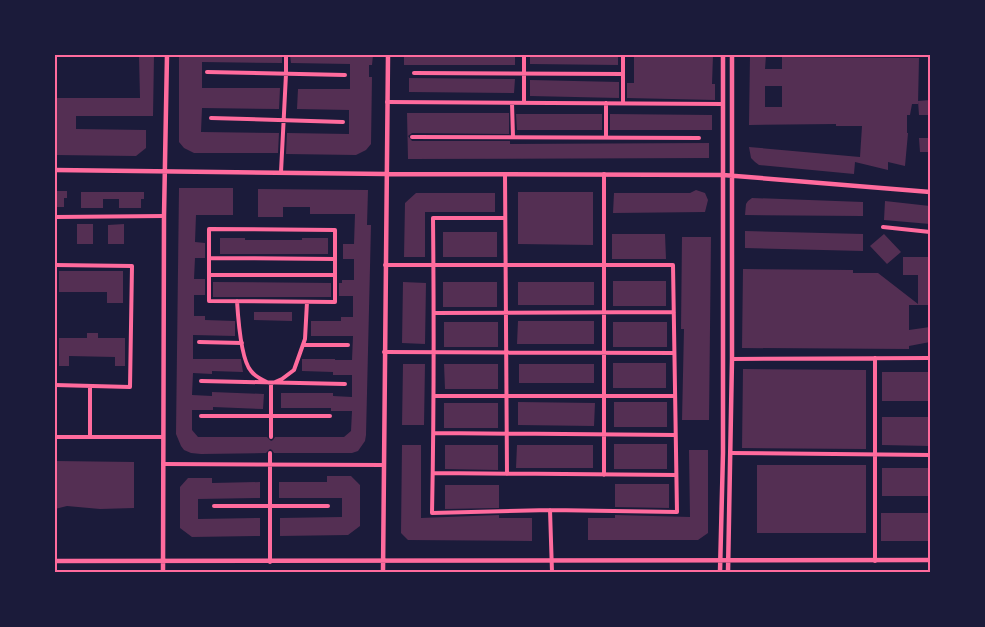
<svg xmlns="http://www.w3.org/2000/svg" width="985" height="627" viewBox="0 0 985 627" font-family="Karla,sans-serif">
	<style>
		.building { fill: #542f53; fill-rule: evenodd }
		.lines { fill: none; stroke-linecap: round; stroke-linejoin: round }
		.minor { stroke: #ff6b9d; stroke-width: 4 }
		.tertiary { stroke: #ff6b9d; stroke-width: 4.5 }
		.neatline { fill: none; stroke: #ff6b9d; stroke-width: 2 }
	</style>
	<rect width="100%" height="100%" fill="#1b1b3a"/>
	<path class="building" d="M139 55H154L153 116H76V129L146 130V148L136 156 55 155V98H140Z
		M179 55H282V63L202 62V88H280L279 109 202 108 201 132 279 133 278 153H194L184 148 179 142Z
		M290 55H373L372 65H369V77H372L371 144 366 150 356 155 286 154 287 133 349 134V110L297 109 298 89H350V64L291 63Z
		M404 55H515V65H404Z
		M530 55H618V65L530 64Z
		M634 55H713L712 84H715V100L627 98V83H634Z
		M750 55H766L765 69H782V57L919 58 918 104H912L910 115H907V133H908L905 166 888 162V170L855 162 854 174 759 165 755 162 751 158 749 147 860 157 862 126H836V124L749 125ZM765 86H782V107H765Z
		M409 78 515 79 514 93 409 92Z
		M530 80 619 82V98L530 96Z
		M930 100V115H919L918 101Z
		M407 113H509V134L412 133 408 136 412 141H510V144L709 143V158L408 159Z
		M516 114H602V130H517Z
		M610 114 712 115V130H610Z
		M919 138H930V152H920Z
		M179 188H233V215H196L195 242 205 243V258H195L194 279H205V295H194V316H205V320L235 321V336L193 335V359H241L243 372 212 371V374L193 373 192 395 212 396V392L264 394 263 409 213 407V410H192V430L198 437H267L271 441 273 440 275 437H344L351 431 352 411H331V408H281V393H333V396L352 397V375H333V372L302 371V359H335V360H352L353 336H311V321H341V317H353V296H339V283H342V280H354V259H343V244H354L355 214H310V207H283V217H258V189L368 190 367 225H371L366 435 365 441 358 451 352 453H274L272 450 270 449 266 453 201 454 191 453 184 450 181 446 176 434Z
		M696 190 705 193 708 200 705 212 613 213 614 193H690Z
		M55 191H67V198H64V207H55Z
		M81 192H144V199H141V208H119V199H103V208H81Z
		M518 192H593V245L518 244Z
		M416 193H495V212H425V257H404L405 203Z
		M752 198 863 202V216L745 215 746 204 748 201Z
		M885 201 930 206V224L884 220Z
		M77 224H93V244H77Z
		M124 224V244H108V225Z
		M745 231 863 234V251L745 248Z
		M443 232H497V257H443Z
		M612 234H665L666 259H612Z
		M884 234 901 252 887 264 870 246Z
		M682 237H711L709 420H682L684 329H681Z
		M220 238H245V240H302V238H328V254H220Z
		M903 257H930V298H928V305H909V330L930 327V342L909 346V349L742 348 743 269 853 270V273H878L918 304V275H903Z
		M59 271H123V303H107V292H59Z
		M613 281H666V306H613Z
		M213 282 331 283V297H213Z
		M403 282 426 283 425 344 402 343Z
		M443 282H497V307H443Z
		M518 282H594V305H518Z
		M254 312H292V321L254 320Z
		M518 321H594V344H517Z
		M444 322H498V347H444Z
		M613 322H667V347H613Z
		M87 333H98V338H125V366H115V357L69 356V366H59V338H87Z
		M613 363H666V388H613Z
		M403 364H425L424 425H402Z
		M444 364H498V389H445Z
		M519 364H594V383H519Z
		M743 369 866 370V449L742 448Z
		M882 372H930V401H882Z
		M518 402 595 403 594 426 518 425Z
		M614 402H667V427H614Z
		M444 403H498V428H444Z
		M882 417H930V446L882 445Z
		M614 444H667V469H614Z
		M402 445H421V518L499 515V518H532V541L408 540 401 533Z
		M445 445H498V470L445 469Z
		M517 445H593V468H516Z
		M689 450H708V533L698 540H588V518H615V515L690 517Z
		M55 461 134 462V508L100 509 67 506 55 509Z
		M757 465H866V533H757Z
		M882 468H930V496H882Z
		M327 476H351L360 485V526L348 535 280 536V518L342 517V498H279V482H327Z
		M188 478H212V483L260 482V498L198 499V519L260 518V536L192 537 180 528V487Z
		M615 484H669V508L615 507Z
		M445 485H499V508L445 509Z
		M881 513H930V541H881Z"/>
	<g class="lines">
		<path class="minor" d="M207 72 345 75
			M414 73 623 74
			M387 102 723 104
			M524 102V55
			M606 103V138
			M623 103V55
			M211 118 343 122
			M412 137 699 138
			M513 137 512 103H514
			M281 172 286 74V55
			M505 174 507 474
			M55 217 164 216
			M883 227 930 232
			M209 229 335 230V302L209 301Z
			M209 258 335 259
			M55 265 132 266 130 387 55 385
			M385 265C481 265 577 265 673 265L677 512 550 510 432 513C434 415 434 317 433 218H505
			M209 275H335
			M237 301C238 317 241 360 251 371 256 378 263 380 271 384V437
			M434 313 674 312
			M199 342 242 343
			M303 345H348
			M384 352 674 353
			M732 359 930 358
			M201 381 345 384
			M273 383 282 379 294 370 305 339 307 302
			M434 396H674
			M201 416H330
			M434 433 675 435
			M55 437H163
			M90 437V386
			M730 453 930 455
			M163 464 383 465
			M433 473 676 475
			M604 475V174
			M214 506H328
			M550 510 552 572
			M875 561V358
			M270 562V453"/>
		<path class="tertiary" d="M55 170 386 174 723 175 930 192
			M55 561 930 560
			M163 572 164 216 167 55
			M383 572 388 55
			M720 572 723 453V55
			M728 572 732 359V55"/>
	</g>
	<rect width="985" height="627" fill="none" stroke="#1b1b3a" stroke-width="112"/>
	<rect x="56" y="56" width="873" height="515" class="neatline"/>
</svg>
